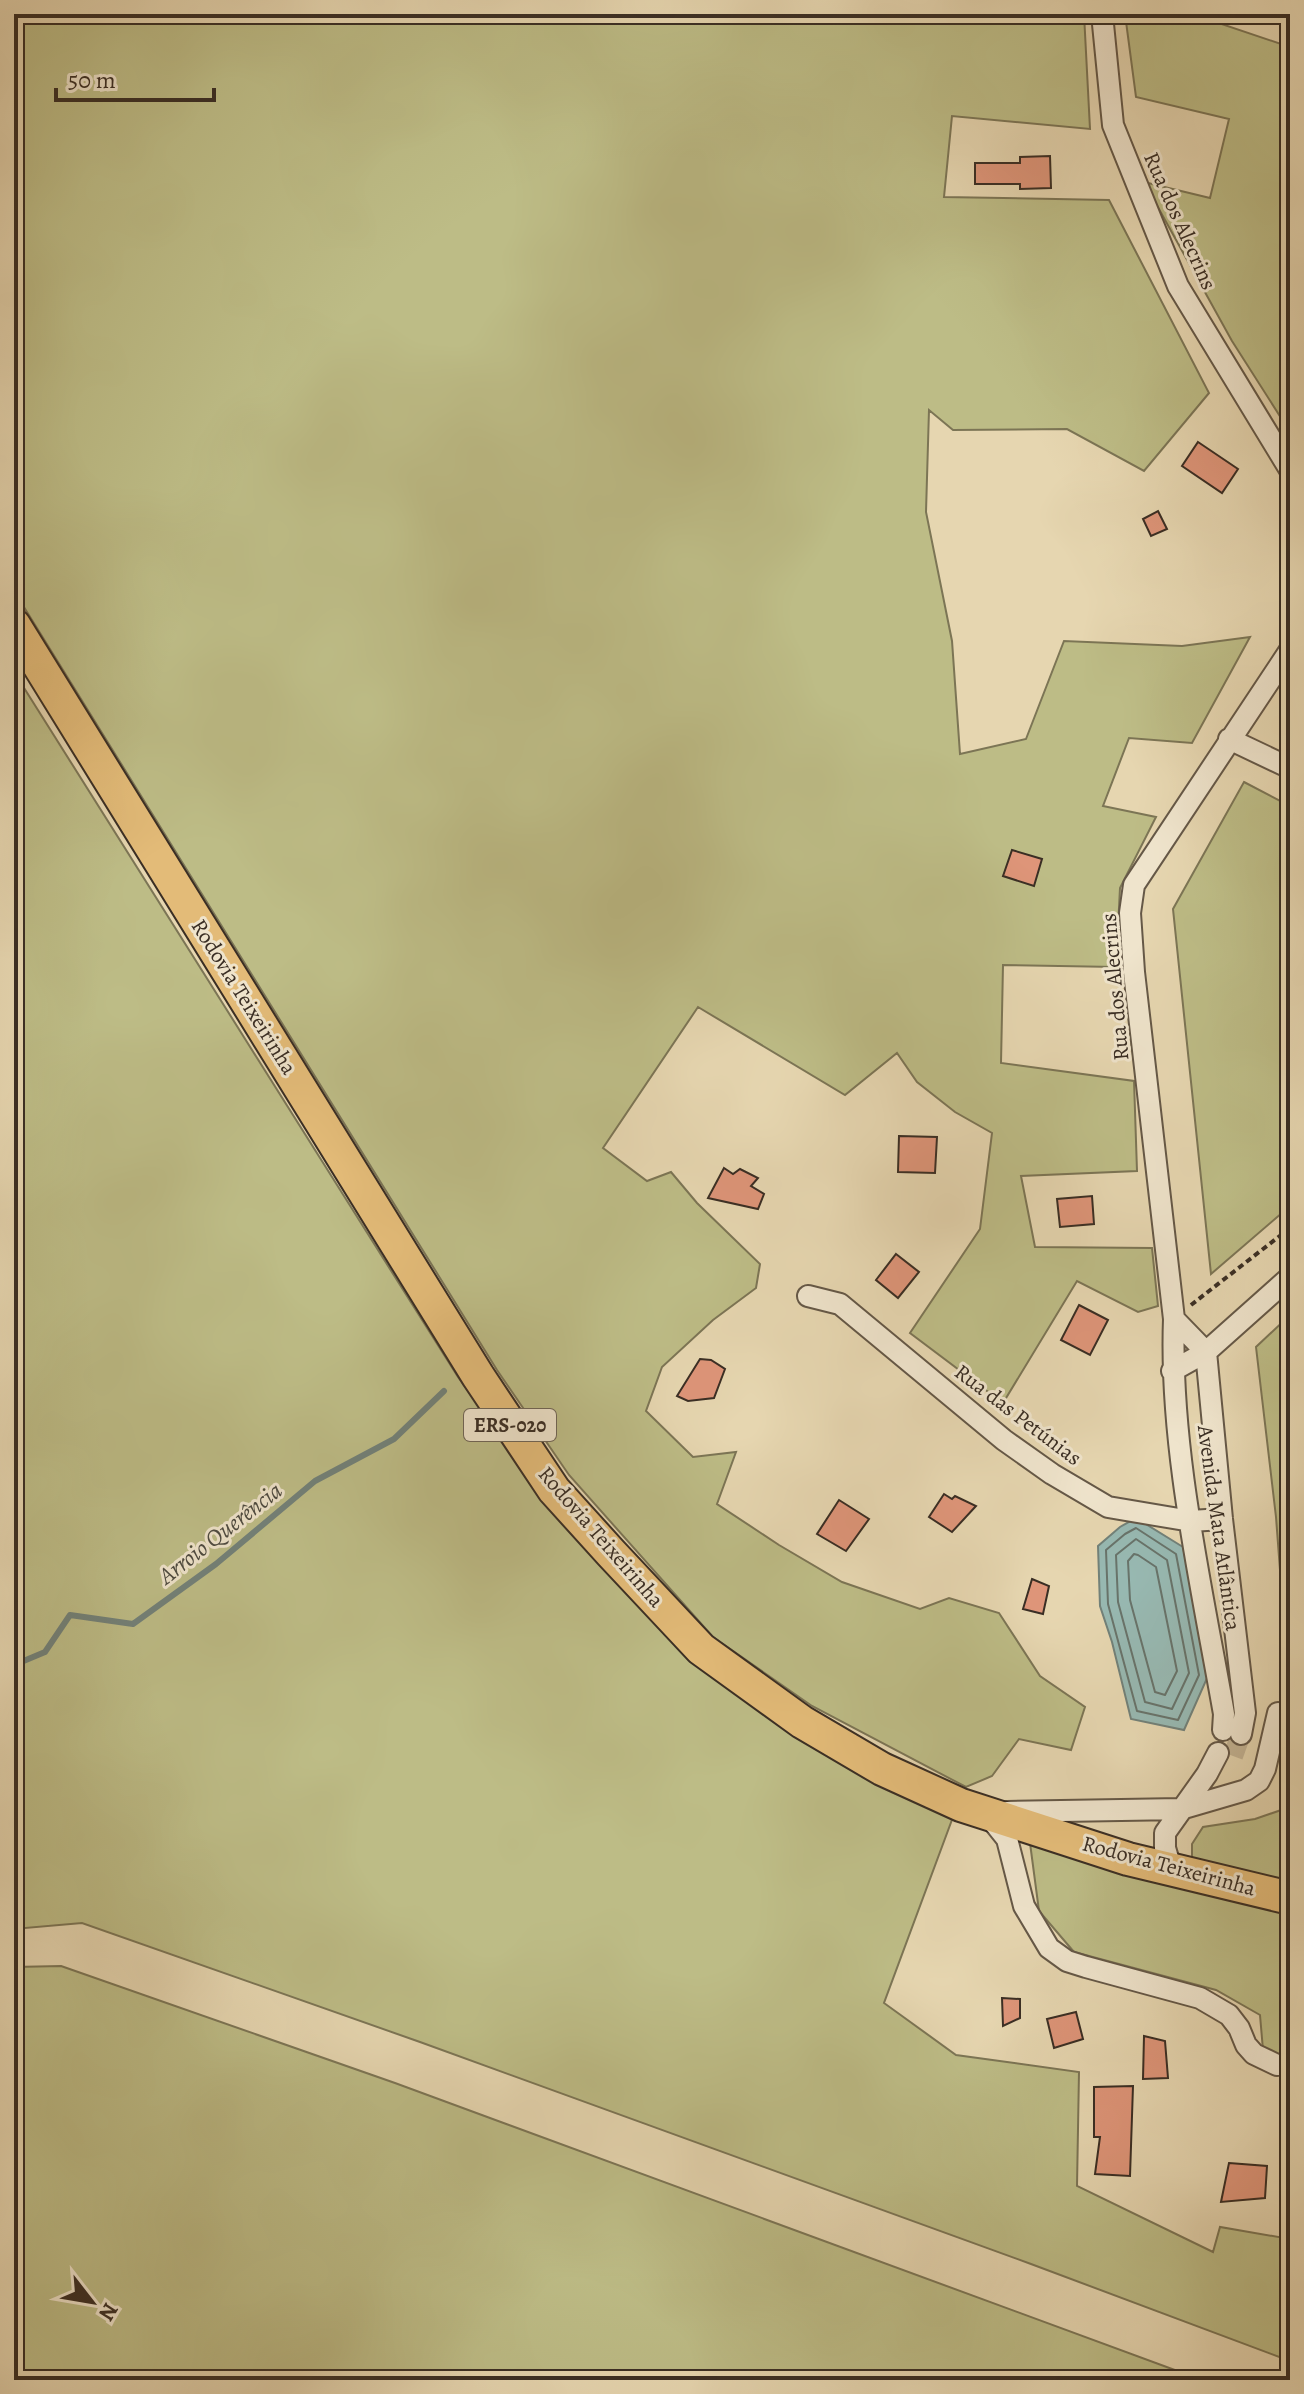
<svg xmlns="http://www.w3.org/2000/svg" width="1304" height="2394" viewBox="0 0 1304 2394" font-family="Alegreya,serif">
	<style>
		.green { fill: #bdbc86; stroke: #7c7555; stroke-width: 2 }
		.water { fill: #97b8b1; stroke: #728179; stroke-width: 2 }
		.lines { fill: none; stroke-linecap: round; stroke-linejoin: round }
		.shore { stroke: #68736a; stroke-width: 2 }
		.stream { stroke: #728179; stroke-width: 6 }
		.building { fill: #de9579; stroke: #3a2e24; stroke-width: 2 }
		.minor-tunnel { stroke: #c4b494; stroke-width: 20; stroke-dasharray: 20 10; stroke-linecap: butt }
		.minor-casing { stroke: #655847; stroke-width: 24 }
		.primary-casing { stroke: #3a2e24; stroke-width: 36 }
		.path { stroke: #3a2e24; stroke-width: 4; stroke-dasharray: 6 4; stroke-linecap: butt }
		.minor { stroke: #efe4cc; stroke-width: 20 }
		.primary { stroke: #e3bb78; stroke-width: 32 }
		.labels { text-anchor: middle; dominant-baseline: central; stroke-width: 6; stroke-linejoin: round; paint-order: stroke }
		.shield { fill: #efe4cc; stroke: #706556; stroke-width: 2 }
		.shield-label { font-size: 20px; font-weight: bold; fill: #3a2e24 }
		.street-label { font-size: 22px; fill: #3a2e24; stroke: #efe4cc }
		.water-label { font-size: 24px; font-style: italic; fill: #4d4a40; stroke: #efe4cc }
	</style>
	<rect width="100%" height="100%" fill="#e6d6b0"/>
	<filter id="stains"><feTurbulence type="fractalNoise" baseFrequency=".0025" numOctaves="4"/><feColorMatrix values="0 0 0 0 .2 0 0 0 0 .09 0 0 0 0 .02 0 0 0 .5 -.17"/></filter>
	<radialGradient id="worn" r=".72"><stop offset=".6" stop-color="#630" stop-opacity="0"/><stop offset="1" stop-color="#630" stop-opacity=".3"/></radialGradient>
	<path class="green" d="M14 14H1084L1090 129 952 116 944 197 1109 200 1209 393 1144 471 1067 429 953 430 929 410 926 512 952 641 960 754 1026 739 1064 641 1182 646 1250 637 1192 743 1129 738 1103 806 1156 817 1120 888 1116 967 1003 965 1001 1063 1134 1081 1137 1171 1021 1176 1035 1247 1152 1248 1158 1306 1138 1312 1077 1281 1003 1403 910 1333 980 1229 992 1133 955 1112 917 1082 897 1053 845 1095 698 1007 603 1148 647 1181 671 1172 697 1203 760 1264 756 1288 713 1320 662 1367 646 1411 693 1457 736 1452 717 1504 779 1545 842 1582 920 1609 949 1598 999 1613 1040 1676 1085 1707 1071 1750 1019 1739 992 1776 966 1787 812 1706 713 1637 569 1475 497 1370 14 591Z
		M1125 14H1192L1290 47V432L1232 341 1144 182 1210 198 1229 119 1136 97Z
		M14 672 458 1377 541 1493 688 1656 797 1738 953 1817 884 2003 956 2055 1079 2072 1077 2186 1213 2252 1220 2227 1290 2239V2361L1031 2264 420 2042 82 1923 14 1929Z
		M1244 782 1290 806V1206L1211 1274 1173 909Z
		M1290 1315V1624L1284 1623 1276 1517 1256 1347Z
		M1290 1807V1882L1192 1858V1844L1203 1827 1255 1819Z
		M1030 1843 1290 1914V2064L1263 2050 1260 2015 1216 1990 1074 1952 1039 1911Z
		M61 1966 395 2083 1202 2380H14V1967Z"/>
	<path class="water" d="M1136 1518 1183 1547 1208 1676 1184 1730 1131 1719 1112 1642 1100 1606 1098 1546 1120 1527Z"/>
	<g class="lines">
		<path class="shore" d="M1136 1528 1176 1554 1199 1675 1178 1720 1137 1711 1108 1604 1106 1550 1125 1534Z
			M1136 1539 1167 1560 1189 1673 1172 1709 1145 1702 1118 1602 1116 1555Z
			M1134 1554 1138 1555 1156 1567 1177 1671 1165 1695 1155 1692 1130 1600 1128 1561Z"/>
		<path class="stream" d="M14 1665 45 1652 70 1615 133 1624 216 1564 315 1481 394 1439 444 1391"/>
	</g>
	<path class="building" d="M1050 156 1051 188 1020 189V184H975V163H1020V157Z
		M1198 442 1238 469 1222 493 1182 466Z
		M1158 511 1167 529 1151 536 1143 519Z
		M1012 850 1042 859 1034 886 1003 876Z
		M899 1136 937 1137 935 1173 898 1172Z
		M724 1168 733 1174 740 1169 758 1178 751 1186 764 1194 758 1209 708 1198Z
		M1092 1196 1094 1224 1060 1227 1057 1199Z
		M896 1254 919 1272 898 1298 876 1280Z
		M1079 1305 1108 1320 1090 1355 1061 1340Z
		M700 1359 711 1360 725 1369 714 1398 688 1401 677 1396Z
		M944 1494 952 1499 955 1496 976 1506 952 1532 929 1517Z
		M839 1500 869 1519 846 1551 817 1534Z
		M1032 1579 1049 1586 1043 1614 1023 1609Z
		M1002 1998 1020 1999V2018L1003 2026Z
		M1076 2012 1083 2039 1054 2048 1047 2019Z
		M1144 2036 1165 2041 1168 2078 1143 2079Z
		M1133 2086 1130 2176 1095 2174 1100 2137H1094V2087Z
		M1229 2163 1267 2166 1265 2198 1221 2202Z"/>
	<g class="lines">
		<path class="minor-tunnel" d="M1233 1756 1241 1734"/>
		<g class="minor-casing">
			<path id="minor" d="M1102 14 1113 125 1178 286 1290 470
				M1229 739 1290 768
				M808 1296 840 1304 1004 1440 1052 1474 1108 1507 1191 1521 1222 1519
				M1174 1319 1206 1352 1222 1519 1245 1713 1241 1734
				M1172 1371 1206 1352 1290 1277
				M1223 1730 1224 1714C1202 1588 1169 1446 1174 1319L1134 972 1130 913 1134 885 1290 650
				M1007 1812 1181 1809 1246 1790 1259 1781 1265 1769 1278 1713
				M987 1814 1007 1839 1024 1906 1049 1948 1067 1961 1086 1967 1200 1998 1229 2015 1239 2028 1246 2045 1254 2054 1277 2065
				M1171 1868 1165 1848V1833L1207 1774 1218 1753"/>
		</g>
		<g class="primary-casing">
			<path id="primary" d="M14 625 478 1376 554 1490 611 1553 701 1649 802 1722 882 1769 961 1805 1128 1859 1290 1898"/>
		</g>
		<path class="path" d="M1191 1305 1290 1228"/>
		<use href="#minor" class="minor"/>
		<use href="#primary" class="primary"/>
	</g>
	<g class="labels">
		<rect class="shield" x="464" y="1409" width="92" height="32" rx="6"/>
		<g class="shield-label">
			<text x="510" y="1425">ERS-020</text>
		</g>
		<g class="street-label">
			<text transform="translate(1180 221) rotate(66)">Rua dos Alecrins</text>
			<text transform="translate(1115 987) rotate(-95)">Rua dos Alecrins</text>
			<text transform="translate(244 997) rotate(58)">Rodovia Teixeirinha</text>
			<text transform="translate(1018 1415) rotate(37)">Rua das Petúnias</text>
			<text transform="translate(1219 1528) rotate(82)">Avenida Mata Atlântica</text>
			<text transform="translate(601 1537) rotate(49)">Rodovia Teixeirinha</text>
			<text transform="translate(1169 1866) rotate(15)">Rodovia Teixeirinha</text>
		</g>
		<g class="water-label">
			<text transform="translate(220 1533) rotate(-38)">Arroio Querência</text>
		</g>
	</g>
	<rect width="1304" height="2394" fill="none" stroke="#e6d6b0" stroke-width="48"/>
	<rect x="16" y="16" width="1272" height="2362" fill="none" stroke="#3a2e24" stroke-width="4"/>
	<rect x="24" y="24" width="1256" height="2346" fill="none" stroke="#3a2e24" stroke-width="2"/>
	<g transform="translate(92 2302) rotate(121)" stroke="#efe4cc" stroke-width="6" paint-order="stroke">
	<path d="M0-6L14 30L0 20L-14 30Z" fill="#3a2e24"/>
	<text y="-12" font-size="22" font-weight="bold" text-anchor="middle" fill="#3a2e24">N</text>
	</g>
	<path d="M56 88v12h158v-12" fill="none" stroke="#3a2e24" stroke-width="4"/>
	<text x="68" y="88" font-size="24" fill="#3a2e24" stroke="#efe4cc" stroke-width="6" paint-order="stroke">50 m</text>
	<rect width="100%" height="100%" filter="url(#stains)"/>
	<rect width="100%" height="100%" fill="url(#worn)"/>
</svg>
